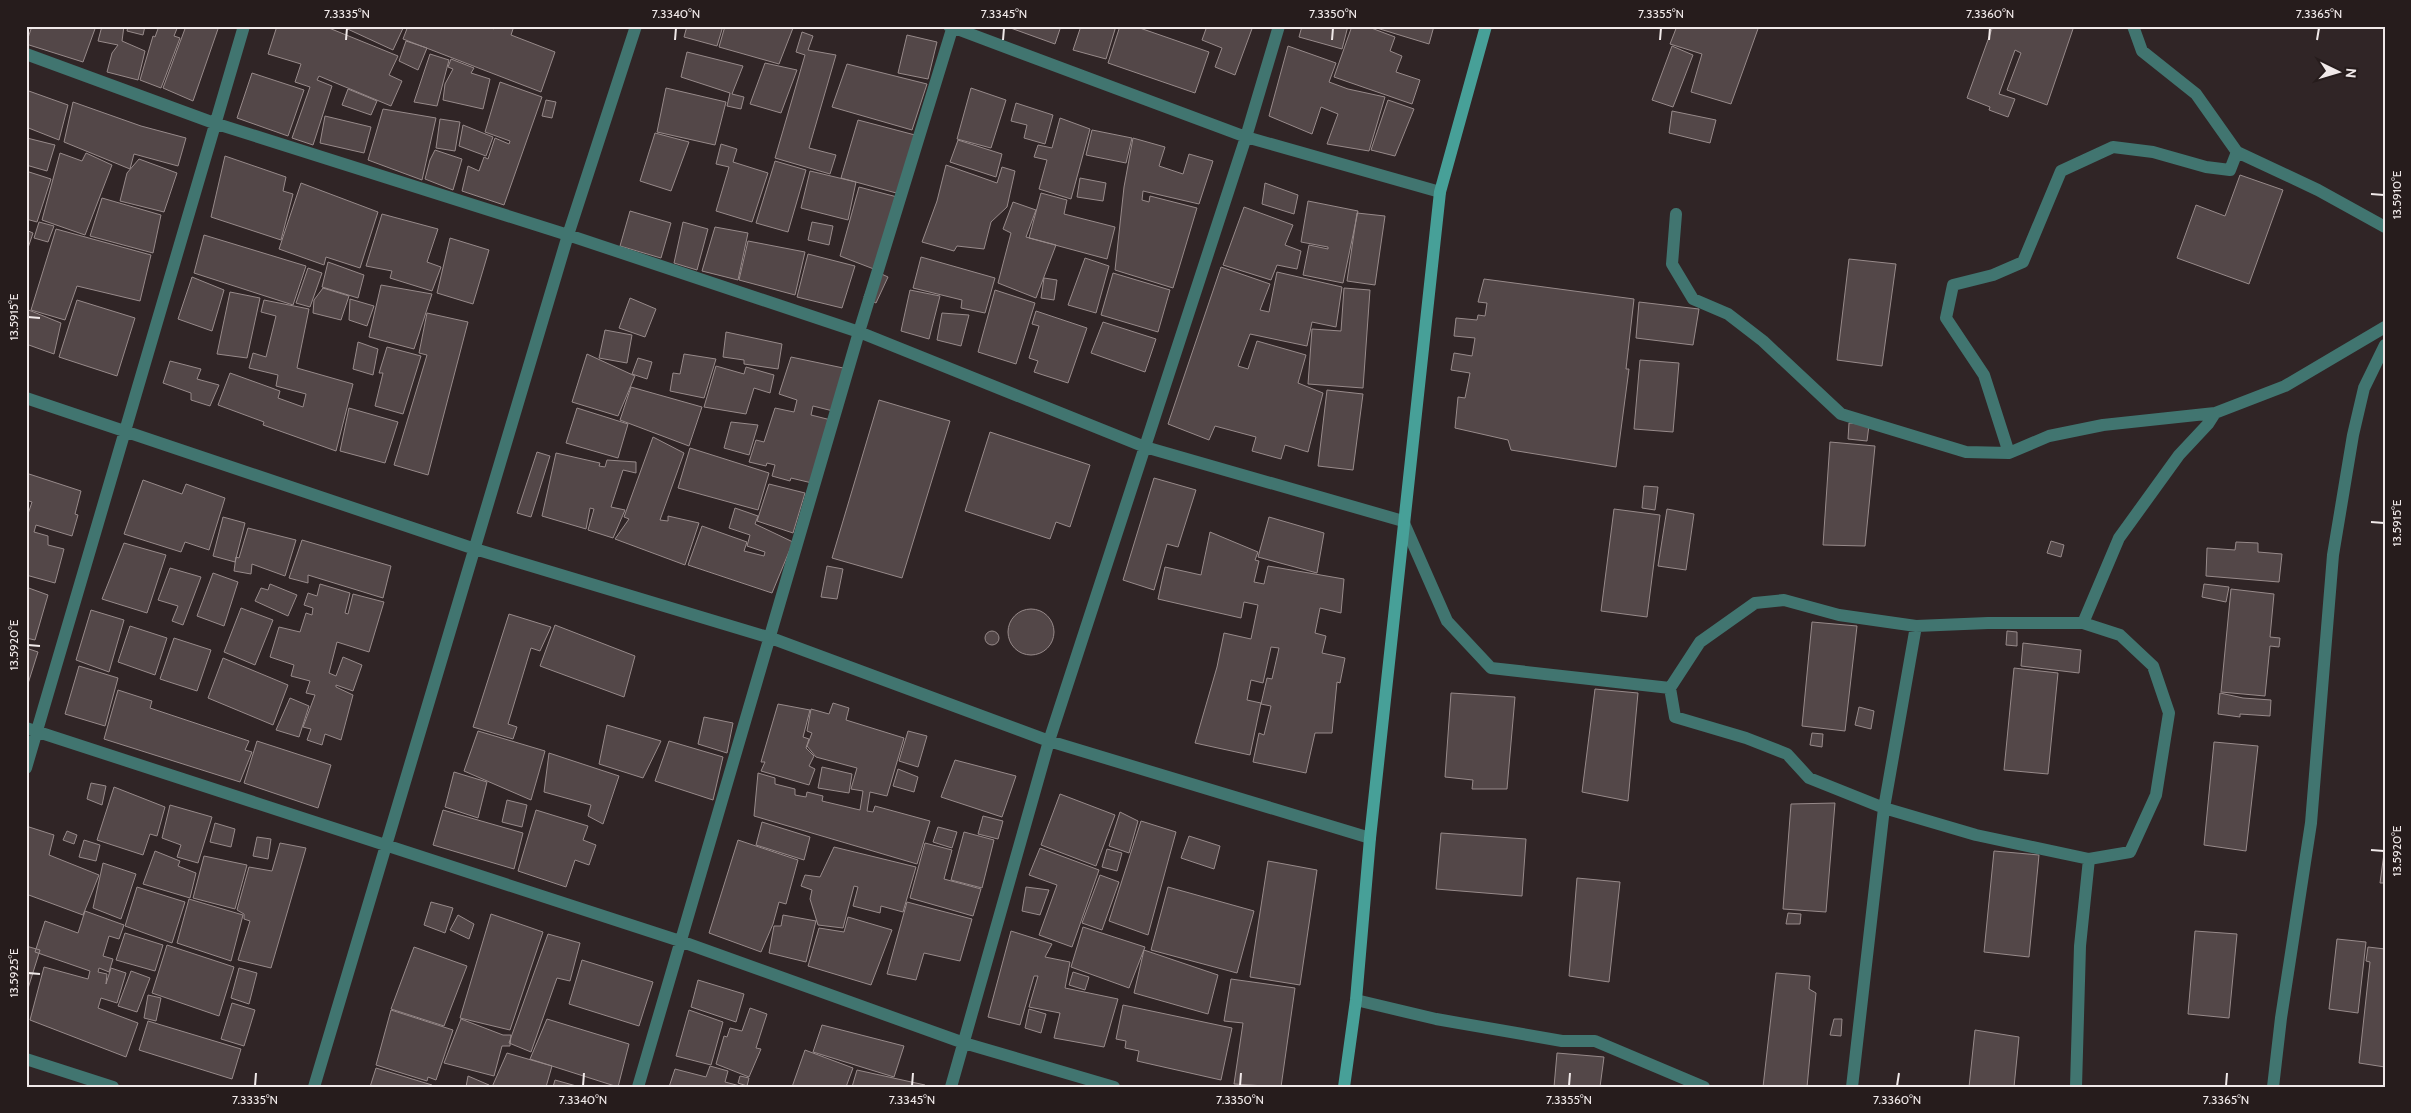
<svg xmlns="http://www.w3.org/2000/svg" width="2411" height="1113" viewBox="0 0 2411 1113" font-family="Cabin,sans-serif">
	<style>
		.building { fill: #534748; stroke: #978a8a }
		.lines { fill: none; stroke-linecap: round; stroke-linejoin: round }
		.street { stroke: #417570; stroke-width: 12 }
		.secondary { stroke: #47a098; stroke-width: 12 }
		.ticks { fill: none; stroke: #f0e9e9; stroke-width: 2 }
		.neatline { fill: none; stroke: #f0e9e9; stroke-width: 2 }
		.ticks-label { font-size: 12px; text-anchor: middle; fill: #f0e9e9 }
	</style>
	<rect width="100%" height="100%" fill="#302526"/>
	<path class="building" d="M32 26H96L83 62 26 44Z
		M102 26H124L122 41 145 51 138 80 107 72 112 53 118 45 98 41Z
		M128 26H145L143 35 127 31Z
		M159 26H178L174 36 180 38 161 88 140 80 153 36 155 37Z
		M186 26H219L193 101 163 88Z
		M277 26H324L398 56 389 75 402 81 391 106 319 76 317 80 332 86 313 145 292 138 310 87 295 82 301 64 268 54Z
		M341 26H404L393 50Z
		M408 26H489L494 29 495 26H514L511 35 555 52 541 92 403 39Z
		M687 26H723L717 46 684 37Z
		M725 26H787L793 28 779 64 719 47Z
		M1005 26H1061L1055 44Z
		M1081 26H1116L1106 59 1073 50Z
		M1120 26H1134L1209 52 1195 93 1108 63Z
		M1207 26H1253L1235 75 1215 67 1222 48 1202 40Z
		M1302 26H1348L1342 49 1299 37Z
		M1352 26H1366L1395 37 1390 51 1402 56 1396 72 1420 80 1412 104 1334 77Z
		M1370 26H1434L1429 44Z
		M1677 26H1759L1731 104 1691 92 1702 54 1670 44Z
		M1993 26H2074L2047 105 2007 90 2021 53 2015 50 1999 94 2015 99 2008 117 1989 110 1990 107 1967 98Z
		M802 32 813 36 808 50 836 55 809 148 836 155 830 174 775 158 805 55 796 52Z
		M907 35 937 42 928 79 898 73Z
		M406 41 427 48 418 70 399 61Z
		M1288 46 1336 63 1329 82 1348 89 1385 97 1369 151 1327 144 1338 114 1321 107 1312 134 1269 116Z
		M1672 46 1693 55 1673 107 1652 100Z
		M687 52 743 66 732 94 744 97 741 109 727 106 730 93 681 77Z
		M430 54 449 60 437 106 414 102Z
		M451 59 474 68 471 73 490 79 483 109 443 100 445 84 453 69 448 67Z
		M765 63 797 70 781 113 750 104Z
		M847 64 927 84 912 130 832 107Z
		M252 73 304 90 288 136 237 118Z
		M500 82 542 97 504 205 462 191 468 166 479 171 484 157 488 159 495 138 509 144 510 141 485 132Z
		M666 88 726 102 715 145 657 132Z
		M971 88 1006 100 991 148 957 139Z
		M348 89 377 101 371 115 342 105Z
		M26 90 68 105 59 140 26 127Z
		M546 100 556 102 552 118 542 116Z
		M1388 100 1414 109 1395 156 1371 150Z
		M73 102 141 126 186 138 178 166 134 154 130 169 64 142Z
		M1016 103 1053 115 1045 144 1024 138 1027 125 1011 121Z
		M383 109 436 118 422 180 368 160Z
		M1672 111 1716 120 1710 143 1669 133Z
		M325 116 371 127 364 153 320 143Z
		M1060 118 1090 129 1071 199 1039 189 1047 160 1034 157 1038 145 1052 148Z
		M440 119 460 122 455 151 436 148Z
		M858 120 915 135 900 194 841 178Z
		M463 125 493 137 486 156 459 146Z
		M1092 130 1132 138 1126 163 1086 155Z
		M655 133 689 142 671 191 640 181Z
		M27 138 55 145 47 171 26 165Z
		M1133 138 1165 147 1159 166 1183 174 1189 154 1213 161 1199 204 1143 191 1142 200 1149 202 1150 196 1197 208 1173 288 1115 270 1124 187Z
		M958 140 1002 154 996 177 950 162Z
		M721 144 737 149 733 162 768 173 752 222 716 211 729 167 716 164Z
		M435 150 462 159 453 190 425 179 430 160Z
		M60 153 82 161 86 153 112 165 85 235 42 220Z
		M225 156 286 177 283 191 293 194 281 240 211 217Z
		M139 159 177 173 164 212 120 201 127 173Z
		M775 161 806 170 788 232 756 223Z
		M946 165 997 183 1002 167 1015 171 1007 207 991 222 984 249 957 246 954 251 922 242 937 201Z
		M26 171 51 179 37 222 26 219Z
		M810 171 856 182 848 220 801 208Z
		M2240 175 2283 190 2249 284 2177 258 2196 205 2225 216Z
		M1080 178 1106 183 1103 201 1077 197Z
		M301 183 378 212 360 268 326 257 324 265 279 249Z
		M1265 183 1298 195 1294 214 1262 204Z
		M859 187 901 198 879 271 840 256Z
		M1041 193 1067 200 1064 214 1115 227 1107 259 1029 238Z
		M102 198 161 215 153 253 90 236Z
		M1308 201 1358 211 1343 283 1303 275 1309 245 1328 249V247L1301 242Z
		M1013 202 1036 210 1026 237 1056 245 1036 298 998 283 1011 233 1003 229Z
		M1244 207 1293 225 1285 245 1301 251 1297 269 1277 265 1271 280 1223 265Z
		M630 211 671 223 661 258 620 246Z
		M1357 213 1385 216 1375 285 1347 281Z
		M382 214 438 229 427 262 441 267 432 291 390 278 392 271 366 266Z
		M39 222 54 226 48 242 34 238Z
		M683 222 708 229 697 270 674 263Z
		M812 222 833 226 829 245 808 240Z
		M715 227 748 233 738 280 702 271Z
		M56 229 151 255 140 301 77 286 65 320 31 310Z
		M26 230 33 233 26 254Z
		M204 235 306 266 293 305 194 273Z
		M450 238 489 250 473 304 437 293Z
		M748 241 805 252 795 295 739 280Z
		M808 254 855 266 842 308 797 297Z
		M921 257 995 278 985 313 961 308 962 300 913 288Z
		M1085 258 1109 266 1096 313 1068 305Z
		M1849 259 1896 264 1882 366 1837 360Z
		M328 262 364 275 358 298 322 287Z
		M1221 267 1270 284 1260 310 1269 312 1277 272 1342 287 1336 327 1312 322 1307 346 1250 334 1238 366 1248 369 1257 341 1306 355 1298 383 1323 393 1308 452 1285 445 1281 459 1252 451 1256 437 1215 426 1209 440 1168 424Z
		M308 268 322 273 310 307 296 303Z
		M875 271 888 277 876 303 864 297Z
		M1113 273 1170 290 1158 332 1101 315Z
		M192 277 224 290 212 331 178 319Z
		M1044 278 1057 280 1054 300 1041 298Z
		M1484 279 1634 299 1626 369H1629L1616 467 1511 450 1508 440 1455 428 1458 397 1465 398 1470 373 1451 370 1454 353 1472 356 1475 338 1454 336 1456 318 1477 320 1478 315 1485 316 1487 303 1478 302Z
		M381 285 432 294 414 349 369 337Z
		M323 288 349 296 341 320 313 313 314 300Z
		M1344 288 1370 290 1363 388 1308 384 1312 329 1341 331Z
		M910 290 940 296 929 339 901 331Z
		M995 290 1035 303 1016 364 978 352Z
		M230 292 260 298 247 358 217 354Z
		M630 298 656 309 645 337 619 328Z
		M350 299 374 306 367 326 349 320Z
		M77 300 135 318 117 376 59 357Z
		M264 300 309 309 297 368 353 384 336 451 263 425 264 422 218 405 230 373 280 391 278 398 303 407 306 394 276 386 278 375 249 368 253 353 266 357 276 316 261 312Z
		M1639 302 1699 309 1693 345 1636 338Z
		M26 309 61 323 54 354 26 344Z
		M1036 311 1087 328 1068 383 1034 372 1038 361 1029 358 1039 326 1032 324Z
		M427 313 468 322 428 475 394 465 427 355 419 353Z
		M942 313 969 315 961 346 937 340Z
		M1103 322 1156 339 1145 372 1091 353Z
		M605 330 632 335 627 363 599 358Z
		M726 332 782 344 778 369 744 364V360L723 357Z
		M358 342 378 349 373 375 353 369Z
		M387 347 421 356 403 414 375 406 383 373H379Z
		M587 354 635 376 618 416 572 402Z
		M684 354 716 359 704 398 670 391 673 373 680 374Z
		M791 357 848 369 837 412 813 406 811 415 831 420 812 483 791 478 790 481 772 476 775 465 767 463 766 466 749 462 756 440 764 442 775 408 794 412 797 400 779 394Z
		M638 358 652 362 647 379 632 374Z
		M1640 360 1679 363 1673 432 1634 429Z
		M170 361 201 369 197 379 219 385 210 406 191 400V393L163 383Z
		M716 366 744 374 746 367 774 375 770 393 754 388 746 414 704 407Z
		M631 387 702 407 689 446 620 420Z
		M1327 390 1363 394 1353 470 1318 466Z
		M879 400 950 421 902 578 832 558Z
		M349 408 398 422 385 463 340 451Z
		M577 408 628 424 618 458 566 443Z
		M731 422 758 425 749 455 724 448Z
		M1849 423 1869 425 1867 441 1848 439Z
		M990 432 1090 465 1070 527 1056 522 1050 539 965 511Z
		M653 437 684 453 660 520 668 521V516L699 523 685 565 615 539 629 519 624 517Z
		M1830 442 1875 446 1865 546 1823 545Z
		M690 448 769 473 758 510 678 488Z
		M537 452 550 456 531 517 517 513Z
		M556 453 600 463 599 466 605 467 607 460 636 462V473L623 470 611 507 625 510 613 538 588 530 594 509 590 508 586 529 542 516Z
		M26 473 81 491 75 514 78 515 72 536 36 525 34 532 48 536V545L64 549 55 583 26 575V520L32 502 26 500Z
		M1154 478 1196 490 1178 547 1167 544 1154 590 1123 580Z
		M143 480 182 494 186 484 225 498 209 550 185 542 181 552 124 534Z
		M769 484 805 493 793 533 757 521Z
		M1644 486 1658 487 1655 510 1642 508Z
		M735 508 758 516 755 524 793 542 772 593 688 565 702 526 747 542 744 551 764 556 765 552 747 546 750 535 729 528Z
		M1614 509 1660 515 1647 617 1601 611Z
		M1667 509 1694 514 1686 570 1658 566Z
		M223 517 245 523 235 562 213 556Z
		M1269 517 1324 533 1317 573 1258 557Z
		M248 528 296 540 285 576 252 564 251 574 234 571 236 557 239 558Z
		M1210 532 1258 552 1255 560 1259 561 1254 582 1264 584 1268 566 1344 579 1341 613 1320 608 1315 633 1326 636 1322 653 1345 658 1340 683 1337 682 1332 733H1315L1306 773 1253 762 1259 733 1264 735 1271 706 1261 704 1267 678 1272 679 1279 648 1271 647 1263 683 1251 680 1247 700 1261 703 1250 755 1195 743 1217 667 1224 633 1251 639 1258 605 1244 602 1241 618 1158 599 1165 567 1201 575Z
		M302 540 391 566 383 598 308 575V583L289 578Z
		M2051 541 2064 545 2061 557 2047 553Z
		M2236 542 2258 543V552L2282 554 2279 582 2206 576 2207 548 2235 550Z
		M124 543 166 555 147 613 102 599Z
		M827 566 843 569 837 599 821 597Z
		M170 568 201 577 183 625 172 621 178 606 158 600Z
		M213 573 238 582 224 626 197 616Z
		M270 584 297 595 288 616 255 601 261 588 268 590Z
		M320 584 350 593 345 613 348 614 353 594 384 602 369 652 337 642 329 673 336 676 343 657 362 665 353 691 336 685V687L353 695 341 740 325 734 322 745 307 740 311 729 303 727 315 695 306 693 310 681 291 676 294 665 270 657 279 627 300 632 306 613 312 615 313 608 304 605 308 593 317 596Z
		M2204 584 2229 587 2226 602 2202 597Z
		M26 587 48 595 35 640 26 638Z
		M2231 589 2274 594 2270 637 2280 638 2279 647 2270 646 2265 696 2221 692Z
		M241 608 273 620 255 665 224 652Z
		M1008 632a23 23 0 1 1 46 0a23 23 0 1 1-46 0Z
		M91 610 124 620 109 672 76 660Z
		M509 614 551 627 540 651 531 648 508 724 517 727 513 739 473 727Z
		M1812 622 1857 626 1845 731 1802 726Z
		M555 625 635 656 624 697 540 666Z
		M130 626 167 638 155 675 118 662Z
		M985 638a7 7 0 1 1 14 0a7 7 0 1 1-14 0Z
		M2007 631 2017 632V646L2006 645Z
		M174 638 211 650 197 691 160 679Z
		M2023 643 2081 650 2079 673 2021 666Z
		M26 648 38 652 26 690Z
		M223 658 288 685 273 725 208 698Z
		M79 666 118 678 105 726 65 714Z
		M2014 668 2058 673 2048 774 2004 770Z
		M1595 689 1638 693 1628 801 1582 792Z
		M118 690 152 701 150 708 249 741 245 750 252 752 240 782 104 739Z
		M1451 693 1515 697 1507 789H1472L1473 780 1445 777Z
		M2220 693 2243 698 2271 700 2270 716 2240 714V717L2218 714Z
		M290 698 309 706 299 737 276 730Z
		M833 703 849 708 846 720 904 738 887 796 870 792 867 811 873 812 875 806 930 821 917 864 754 816 758 773 775 778V784L795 789V795L806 797 807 792 823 796 822 801 860 810 863 791 851 789 857 768 816 757 807 746 812 733 807 731 811 709 829 714Z
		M778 704 810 710 803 737 809 739 806 748 814 756 809 766 815 769 809 785 761 771 765 762H761Z
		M1859 707 1874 711 1871 729 1855 725Z
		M704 717 733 723 727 753 698 744Z
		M607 725 661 741 643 778 599 764Z
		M478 731 545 751 531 800 464 771Z
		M908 731 927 736 918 767 899 761Z
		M1812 733 1823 734 1822 747 1810 745Z
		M257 741 331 765 318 808 244 783Z
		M669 741 723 757 713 800 655 781Z
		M2214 742 2258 746 2246 851 2204 845Z
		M549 753 619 776 603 824 588 816 591 805 544 792Z
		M955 760 1016 776 1002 817 941 797Z
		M822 767 852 774 849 793 818 788Z
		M898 769 918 777 914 792 893 786Z
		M454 772 487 782 478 818 445 807Z
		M91 783 106 786 102 805 87 799Z
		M114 787 165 807 157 836 150 834 143 855 97 840Z
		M1060 794 1115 815 1096 866 1041 845Z
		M507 800 527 805 522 827 502 822Z
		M1835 803 1826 912 1783 909 1791 804Z
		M170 805 212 817 198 863 177 857 181 845 162 838Z
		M443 810 523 833 514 869 433 845Z
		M536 810 588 826 583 840 596 845 589 865 575 860 566 887 518 871Z
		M1120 812 1138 821 1129 853 1109 846Z
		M983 816 1003 821 998 839 978 834Z
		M1141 821 1176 832 1148 935 1109 921Z
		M762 822 810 837 804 860 756 845Z
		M215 823 235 829 231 847 210 842Z
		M26 826 54 835 49 855 99 875 83 915 26 894Z
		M938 827 957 832 952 848 933 842Z
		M67 831 77 835 74 844 63 840Z
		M964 832 994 840 982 888 951 880Z
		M1441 833 1526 839 1522 896 1436 889Z
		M1189 836 1220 846 1214 869 1181 858Z
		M257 837 271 839 268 859 253 856Z
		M84 840 100 845 96 861 79 857Z
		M738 840 798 860 786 904 779 902 773 924 761 952 709 933Z
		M280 843 306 848 271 968 238 960 250 921 244 919V914L237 910 249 867 272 871Z
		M925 843 952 850 944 879 981 889 973 916 910 898Z
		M2385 846V883H2380Z
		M834 847 916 867 903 912 881 906 880 913 853 906 858 887 854 886 843 928 818 925 810 899 812 890 801 886 805 875 820 877Z
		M1040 848 1099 870 1072 947 1039 935 1057 885 1029 875Z
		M1107 849 1122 853 1117 871 1102 867Z
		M155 851 180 861 178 866 196 873 190 898 143 884Z
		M1994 851 2039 855 2029 957 1984 952Z
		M204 856 247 865 235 909 193 898Z
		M1268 861 1317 870 1300 985 1250 977Z
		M103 863 136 874 121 919 93 908Z
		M1100 875 1119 882 1102 930 1082 923Z
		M1577 878 1620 882 1609 982 1569 976Z
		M137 887 185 902 172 943 125 926Z
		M1026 887 1049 890 1040 915 1022 911Z
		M1168 887 1254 911 1237 973 1151 950Z
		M189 899 243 915 231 961 177 943Z
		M431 902 453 908 445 933 424 925Z
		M907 902 972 919 960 961 924 953 916 980 887 974Z
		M85 911 124 925 119 939 109 936 103 956 113 959 109 972 99 968 98 972 107 974 106 984 111 968 126 973 117 1003 101 998 98 1008 138 1023 126 1057 30 1020 44 967 88 979 90 971 35 952 45 921 78 933Z
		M1788 913 1801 914 1800 924H1786Z
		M491 914 543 932 510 1030 460 1018Z
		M458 915 474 924 469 939 450 930Z
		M783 915 816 921 806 962 769 953 774 926H781Z
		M848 917 892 930 871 985 808 966 819 928 844 932Z
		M1083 927 1145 947 1129 988 1071 967Z
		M1011 931 1052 944 1045 957 1070 962 1065 988 1118 999 1104 1047 1054 1038 1060 1013 1029 1007 1038 976H1034L1020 1025 988 1017Z
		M2195 931 2237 934 2229 1018 2188 1014Z
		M125 933 163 945 155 971 116 960Z
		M548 934 580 943 570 981 557 978 531 1052 509 1043Z
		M2337 939 2366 942 2358 1013 2329 1009Z
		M167 945 234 967 219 1016 152 993Z
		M26 946 40 950 26 995Z
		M414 947 467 966 444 1026 391 1009Z
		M2368 947 2385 949V1067L2359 1063 2370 962 2366 961Z
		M1144 950 1218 975 1208 1014 1134 993Z
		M582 960 653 982 639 1026 569 1004Z
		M239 968 257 973 249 1004 231 998Z
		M131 971 150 978 137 1012 118 1006Z
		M1073 972 1089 977 1085 990 1069 985Z
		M1776 973 1810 976 1809 989 1816 993 1807 1087H1763Z
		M1231 979 1295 988 1281 1087 1234 1084 1243 1023 1224 1021Z
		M698 980 744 994 736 1022 691 1007Z
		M148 995 161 998 156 1021 144 1018Z
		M232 1003 255 1010 244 1046 221 1039Z
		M1123 1005 1232 1028 1221 1080 1137 1061 1139 1051 1125 1048 1126 1041 1116 1039Z
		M750 1008 767 1014 756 1048 761 1049 749 1077 716 1064 724 1036 727 1037 730 1028 742 1031Z
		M1029 1009 1046 1014 1041 1033 1025 1028Z
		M391 1010 453 1030 436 1080 428 1077 427 1081 376 1065Z
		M689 1010 723 1022 711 1065 676 1056Z
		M461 1019 503 1035H511L510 1046H502L494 1076 444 1063Z
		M547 1019 629 1044 618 1087 530 1059Z
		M1834 1019H1842L1841 1036 1830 1035Z
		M148 1021 241 1049 232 1079 139 1050Z
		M822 1025 904 1046 894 1077 813 1052Z
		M1975 1030 2019 1037 2014 1087H1969Z
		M805 1050 853 1068 846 1087H792Z
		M507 1053 552 1066 546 1087H492Z
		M1557 1053 1604 1057 1600 1087H1554Z
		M710 1066 728 1071 725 1082 744 1087H669L675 1069 706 1077Z
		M376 1068 432 1085 431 1087H370Z
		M857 1070 925 1085 924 1087H852Z
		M468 1076 489 1085V1087H466Z
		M740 1076 749 1078 747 1086 738 1083Z
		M555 1080 580 1087H553Z"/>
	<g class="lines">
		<path class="street" d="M949 26 1246 137 1440 192
			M2133 26 2142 51 2196 94 2237 152 2318 190 2385 227
			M26 54 214 123 568 235 859 332 1145 447 1403 521 1447 621 1491 668 1670 688
			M1676 214 1672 264 1693 299 1728 314 1763 341 1841 414 1966 452 2009 453 2049 436 2103 425 2215 413 2285 386 2385 327
			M26 398 475 549 771 638 1049 741 1370 838
			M2009 453 1984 375 1946 318 1953 285 1993 275 2023 262 2061 171 2113 147 2153 152 2206 167 2230 170 2237 152
			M2083 623 2120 635 2153 666 2169 713 2156 795 2130 852 2089 859 1976 835 1884 808 1809 778 1787 754 1746 738 1675 717 1670 688 1700 642 1755 603 1784 600 1839 615 1916 626 1988 623H2083L2119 538 2179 455 2208 424 2215 413
			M26 728 680 941 964 1043 1114 1087
			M26 768 244 26
			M1356 1000 1436 1019 1562 1041H1595L1704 1087
			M26 1059 113 1087
			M314 1087 568 235 636 26
			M638 1087 859 332 953 26
			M951 1087 1049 741 1246 137 1279 26
			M1852 1087 1884 808 1916 626
			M2076 1087 2080 946 2089 859
			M2273 1087 2281 1018 2311 823 2333 555 2353 435 2364 388 2385 345"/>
		<path class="secondary" d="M1344 1087 1356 1000 1370 838 1440 192 1486 26"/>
	</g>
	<path class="ticks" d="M346 40 347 28M675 40 676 28M1003 40 1004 28M1332 40 1333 28M1660 40 1661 28M1989 40 1990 28M2317 40 2319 28M2371 194 2384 195M28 317 40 318M2371 522 2384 523M28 645 40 646M2371 850 2384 851M28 973 40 974M255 1086 256 1073M583 1086 584 1073M912 1086 913 1073M1240 1086 1241 1073M1569 1086 1570 1073M1897 1086 1899 1073M2226 1086 2227 1073"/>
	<rect width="2411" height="1113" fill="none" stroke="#261c1c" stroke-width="55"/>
	<g transform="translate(2338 72) rotate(95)" stroke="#261c1c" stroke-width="4" paint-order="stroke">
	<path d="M0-4L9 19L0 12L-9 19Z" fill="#f0e9e9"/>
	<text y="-8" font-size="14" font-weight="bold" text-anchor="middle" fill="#f0e9e9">N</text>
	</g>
	<rect x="28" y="28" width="2356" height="1058" class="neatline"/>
	<g class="ticks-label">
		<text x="347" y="18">7.3335°N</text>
		<text x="676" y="18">7.3340°N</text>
		<text x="1004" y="18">7.3345°N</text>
		<text x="1333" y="18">7.3350°N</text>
		<text x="1661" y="18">7.3355°N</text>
		<text x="1990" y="18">7.3360°N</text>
		<text x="2319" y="18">7.3365°N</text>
		<text transform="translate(2397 195) rotate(-90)" y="4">13.5910°E</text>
		<text transform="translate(14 317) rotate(-90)" y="4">13.5915°E</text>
		<text transform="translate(2397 523) rotate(-90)" y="4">13.5915°E</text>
		<text transform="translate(14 645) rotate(-90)" y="4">13.5920°E</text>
		<text transform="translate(2397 851) rotate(-90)" y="4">13.5920°E</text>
		<text transform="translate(14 973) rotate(-90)" y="4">13.5925°E</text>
		<text x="255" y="1104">7.3335°N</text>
		<text x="583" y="1104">7.3340°N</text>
		<text x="912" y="1104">7.3345°N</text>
		<text x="1240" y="1104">7.3350°N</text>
		<text x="1569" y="1104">7.3355°N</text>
		<text x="1897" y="1104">7.3360°N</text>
		<text x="2226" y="1104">7.3365°N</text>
	</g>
</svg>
